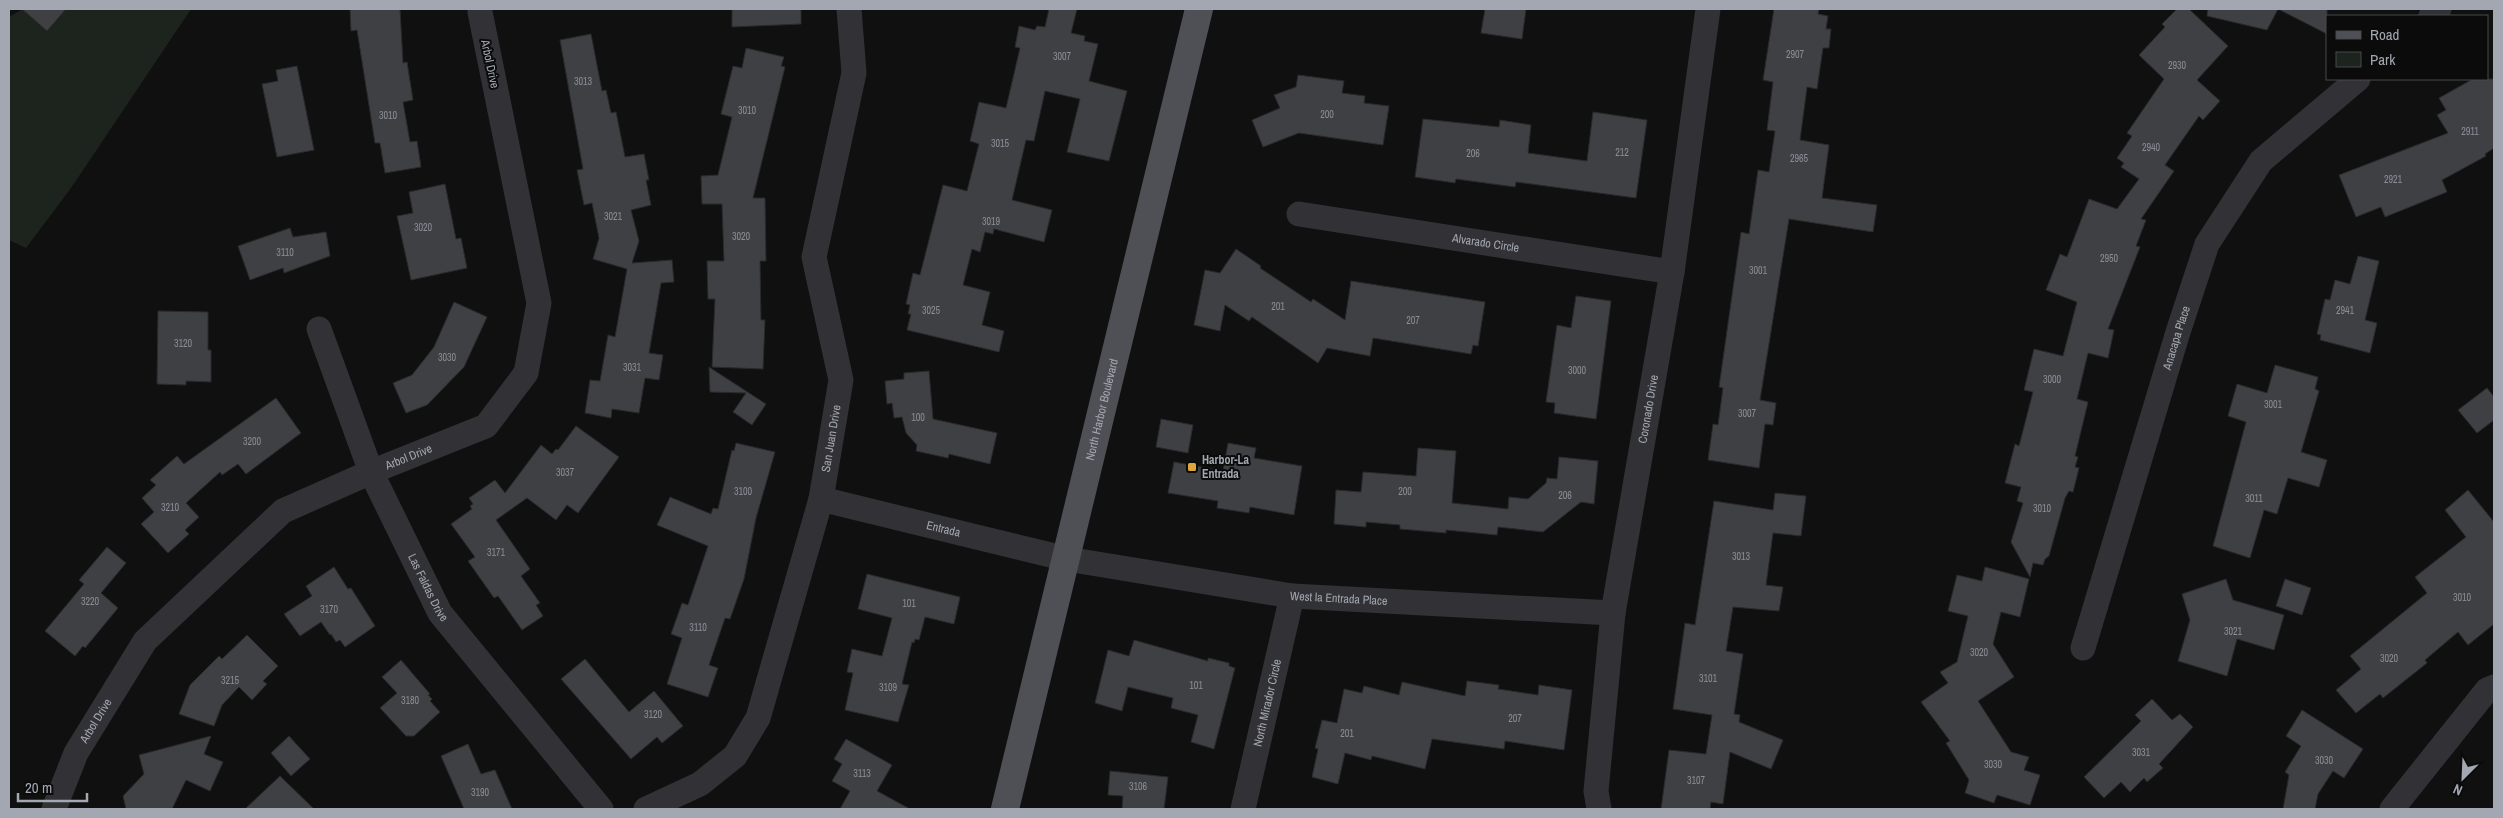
<svg xmlns="http://www.w3.org/2000/svg" width="2503" height="818" viewBox="0 0 2503 818" font-family="'Archivo Narrow',sans-serif">
	<style>
		.green { fill: #1d241e }
		.building { fill: #3f4044; stroke: #2a2a2d }
		.lines { fill: none; stroke-linecap: round; stroke-linejoin: round }
		.minor { stroke: #323236; stroke-width: 25 }
		.primary { stroke: #4e5055; stroke-width: 28 }
		.poi-dot { fill: #dea53c; stroke: #0b0b0c; stroke-width: 2 }
		.labels { text-anchor: middle; dominant-baseline: central; stroke-width: 4; stroke-linejoin: round; paint-order: stroke }
		.number-label { font-size: 10px; fill: #8a8d96 }
		.street-label { font-size: 12px; fill: #a3a7b1; stroke: #0b0b0c }
		.poi-label { font-size: 12px; font-weight: bold; fill: #a3a7b1; stroke: #0b0b0c; text-anchor: start }
	</style>
	<rect width="100%" height="100%" fill="#101011"/>
	<path class="green" d="M23 9H191L71 188 26 248 9 240V17Z"/>
	<path class="building" d="M22 9H66L47 31Z
		M350 9H400L403 63 407 62 413 100 403 102 410 142 417 141 421 167 385 173 380 143H375L357 30 351 31Z
		M732 9H801V24L732 27Z
		M1049 9H1077L1071 33 1085 36 1084 41 1098 44 1089 81 1127 91 1109 161 1067 152 1080 99 1045 91 1034 141 1026 140 1012 200 1052 210 1044 242 994 229 993 234 985 232 980 252 972 249 963 285 990 292 982 325 1004 331 999 352 907 330 911 314H908L910 305 906 304 913 273 920 275 943 185 967 191 979 144 970 141 979 102 1006 108 1020 48 1015 47 1019 26 1035 30 1037 26 1045 27Z
		M1485 9H1526L1522 39 1481 33Z
		M1774 9H1819L1818 14 1828 16 1826 29H1831L1829 48H1823L1817 89 1807 87 1800 140 1829 145 1822 198 1877 205 1873 232 1789 219 1760 400 1776 403 1773 425 1765 424 1759 468 1708 460 1713 424 1718 425 1723 388 1719 387 1741 232 1749 234 1758 170 1769 172 1775 131 1767 130 1773 82 1763 80Z
		M2177 9H2189L2228 46 2197 80 2220 101 2203 120 2199 116 2165 165 2174 171 2141 219 2146 220 2136 246 2140 247 2108 329 2114 330 2108 358 2088 353 2077 399 2088 402 2075 456 2078 457 2075 467 2079 468 2073 492 2069 491 2065 498 2049 556 2045 559 2043 565 2033 563 2030 577 2011 542 2023 503 2017 501 2021 487 2005 483 2015 444 2019 446 2033 392 2024 390 2034 349 2063 356 2077 302 2046 290 2060 254 2067 257 2089 199 2117 209 2139 179 2121 167 2124 163 2117 158 2132 136 2127 133 2164 79 2139 55 2165 27 2162 24Z
		M2208 9H2327V34L2278 9 2267 30 2207 16Z
		M591 34 602 91 606 90 611 113 616 112 625 157 644 154 649 180H646L651 205 631 210 639 241 632 263 672 260 674 282 661 283 649 353 663 355 659 380 645 378 639 413 612 409 611 418 585 413 590 380 600 381 608 335 615 337 627 269 593 259 599 238 592 203 584 205 577 170 583 169 560 40Z
		M746 48 784 57 781 66 785 67 753 198H765L766 261H760L761 320H765L763 369 712 367 715 299H708L707 261H724L722 204H702L701 176 718 175 732 117 721 114 733 66 742 68Z
		M297 66 314 150 277 157 262 84 278 81 276 70Z
		M1298 75 1344 81 1342 93 1365 96 1364 103 1389 106 1383 145 1299 133 1263 147 1252 120 1280 108 1274 95 1296 87Z
		M2473 79H2494V148L2485 154 2486 156 2442 180 2447 192 2385 217 2381 207 2356 217 2339 175 2448 133 2437 115 2446 110 2439 98Z
		M1593 112 1647 120 1636 198 1516 182 1515 187 1456 179 1455 183 1415 177 1423 119 1499 127 1500 120 1531 125 1528 153 1587 161Z
		M445 184 456 239 461 238 467 268 411 280 397 216 413 213 409 192Z
		M290 228 293 237 326 232 330 256 284 273 283 268 250 280 238 246Z
		M1236 249 1261 266 1260 268 1311 302 1313 299 1345 320 1351 281 1485 302 1478 346 1473 345 1471 354 1373 338 1370 356 1327 348 1318 363 1252 317 1249 321 1225 305 1220 331 1194 325 1205 270 1220 273Z
		M2358 256 2379 261 2365 320 2377 323 2370 353 2320 340 2321 335 2317 334 2325 299 2330 300 2335 280 2350 284Z
		M1576 296 1611 301 1596 419 1554 413 1555 403 1546 402 1557 325 1571 328Z
		M454 302 487 317 464 367 427 405 406 413 393 383 412 375 434 347Z
		M158 311 208 312V350H211V382L186 381V385L157 384Z
		M2275 365 2318 377 2315 389 2319 391 2301 452 2327 460 2319 487 2288 478 2277 514 2264 510 2250 558 2213 546 2246 422 2228 416 2237 384 2267 393Z
		M709 367 766 404 752 425 733 412 746 393 710 392Z
		M929 371 933 419 997 433 990 464 949 454 948 458 916 451 917 445 906 433 902 417 894 418 892 403 887 404 885 381 904 379V373Z
		M2487 388 2494 397V420L2477 433 2458 410Z
		M276 398 301 433 246 474 238 464 222 475 220 472 186 503 199 517 185 530 189 534 168 553 141 524 154 512 142 498 156 485 150 480 177 456 184 464Z
		M1161 419 1193 425 1188 453 1156 447Z
		M576 426 619 457 578 513 567 505 556 520 527 498 496 520 530 569 521 576 540 603 536 605 543 616 522 630 498 596 494 598 468 561 475 557 451 524 472 509 470 506 473 504 469 498 495 480 505 493 541 445 552 454 556 449 558 450Z
		M736 443 775 452 756 518 744 579 730 619 725 618 709 665 718 668 708 697 667 684 682 638 671 634 682 603 688 605 708 546 657 525 670 497 711 514 713 508 718 509 732 450 734 451Z
		M1228 443 1256 448 1254 458 1302 466 1294 515 1250 507 1249 513 1217 508 1218 501 1168 493 1174 462 1223 471Z
		M1418 448 1456 451 1452 503 1508 509 1509 497 1528 499 1546 483 1547 478 1557 479 1559 457 1598 461 1594 504 1581 502 1543 532 1498 527 1497 535 1446 530V533L1400 529V525L1366 522V527L1334 524 1336 490 1361 492 1363 472 1416 476Z
		M2468 490 2494 522V624L2468 645 2458 632 2425 660 2427 663 2383 698 2380 694 2356 713 2336 690 2361 669 2350 656 2427 593 2415 577 2466 537 2445 510Z
		M1775 493 1806 496 1801 536 1773 533 1766 585 1783 587 1779 611 1733 607 1726 651 1743 654 1734 714 1740 715 1739 722 1783 740 1771 769 1730 752 1723 804 1711 802 1710 809H1661L1669 750 1706 754 1712 715 1673 709 1685 623 1695 625 1714 501 1773 510Z
		M107 547 126 563 101 593 118 608 85 648 83 646 75 656 45 631 84 584 79 580Z
		M334 567 348 589 351 588 375 626 345 647 340 640 336 642 331 634 330 635 321 622 300 636 284 614 312 596 306 586Z
		M1985 567 2029 579 2020 617 2001 612 1993 644 2014 677 1978 701 2011 752 2029 757 2024 770 2040 775 2030 805 1997 795 1994 803 1965 793 1969 780 1946 743 1950 741 1921 702 1948 683 1940 672 1957 662 1968 616 1948 611 1957 575 1982 581Z
		M867 574 960 597 954 624 925 617 919 640 915 639 914 643 912 642 902 684 909 685 898 722 845 710 853 673 847 672 852 649 882 656 892 618 858 609Z
		M2226 579 2233 600 2284 615 2274 650 2237 639 2227 676 2178 661 2190 620 2182 594Z
		M2285 579 2311 588 2302 615 2276 606Z
		M247 635 278 666 263 681 267 684 252 700 239 687 222 705 214 726 179 714 190 685 219 656 222 659Z
		M1134 640 1208 661V658L1229 663V666L1235 668 1214 749 1191 742 1198 715 1171 708 1173 698 1128 687 1122 711 1095 703 1108 650 1129 656Z
		M585 659 629 712 654 691 683 726 662 743 657 737 631 759 561 679Z
		M401 660 430 694 428 695 432 699 430 701 440 712 414 736H406L380 708 397 693 382 677Z
		M1467 681 1499 685 1498 689 1538 695 1539 685 1572 690 1564 750 1505 741 1504 749 1432 739 1425 769 1372 756 1371 760 1345 753 1338 784 1312 777 1318 749 1315 748 1322 720 1337 723 1344 689 1362 693 1364 686 1399 695 1402 682 1465 696Z
		M2152 699 2172 720 2180 714 2193 727 2159 764 2163 768 2147 782 2144 778 2130 792 2121 782 2104 798 2084 777 2141 721 2135 715Z
		M2302 710 2363 749 2344 778 2333 771 2318 794 2315 809H2283L2289 775 2285 772 2301 746 2286 736Z
		M211 736 204 754 223 762 210 791 186 780 172 809H126L123 796 144 774 139 755Z
		M289 736 310 759 291 776 271 753Z
		M846 739 892 765 877 791 910 809H840L850 791 832 781 842 764 834 759Z
		M468 744 481 774 495 770 512 809H464L441 756Z
		M1110 771 1168 777 1164 809H1122L1123 796 1108 795Z
		M280 776 314 809H245Z"/>
	<g class="lines">
		<g class="minor">
			<path d="M2431 16 2439 9"/>
			<path id="s1" d="M1299 214 1672 272"/>
			<path id="s2" d="M319 329 371 472 440 613 601 809"/>
			<path id="s3" d="M821 499 1067 559 1292 596 1613 613"/>
			<path id="s4" d="M2083 648 2178 332 2207 244 2261 161 2358 79"/>
			<path id="s5" d="M54 809 76 753 145 641 283 511 371 472 486 426 526 373 539 303 480 12"/>
			<path id="s6" d="M646 809 700 784 735 756 758 718 821 499 841 380 814 257 854 73 849 9"/>
			<path id="s7" d="M1243 809 1292 596"/>
			<path id="s8" d="M1599 809 1596 791 1613 613 1672 272 1708 9"/>
			<path d="M2392 809 2487 690 2494 687"/>
		</g>
		<path class="primary" id="s9" d="M1005 809 1199 9"/>
	</g>
	<rect class="poi-dot" x="1187" y="462" width="10" height="10" rx="2.5"/>
	<g class="labels">
		<g class="number-label">
			<text x="1795" y="54">2907</text>
			<text x="1062" y="56">3007</text>
			<text x="2177" y="65">2930</text>
			<text x="583" y="81">3013</text>
			<text x="747" y="110">3010</text>
			<text x="1327" y="114">200</text>
			<text x="388" y="115">3010</text>
			<text x="2470" y="131">2911</text>
			<text x="1000" y="143">3015</text>
			<text x="2151" y="147">2940</text>
			<text x="1622" y="152">212</text>
			<text x="1473" y="153">206</text>
			<text x="1799" y="158">2965</text>
			<text x="2393" y="179">2921</text>
			<text x="613" y="216">3021</text>
			<text x="991" y="221">3019</text>
			<text x="423" y="227">3020</text>
			<text x="741" y="236">3020</text>
			<text x="285" y="252">3110</text>
			<text x="2109" y="258">2950</text>
			<text x="1758" y="270">3001</text>
			<text x="1278" y="306">201</text>
			<text x="931" y="310">3025</text>
			<text x="2345" y="310">2941</text>
			<text x="1413" y="320">207</text>
			<text x="183" y="343">3120</text>
			<text x="447" y="357">3030</text>
			<text x="632" y="367">3031</text>
			<text x="1577" y="370">3000</text>
			<text x="2052" y="379">3000</text>
			<text x="2273" y="404">3001</text>
			<text x="1747" y="413">3007</text>
			<text x="918" y="417">100</text>
			<text x="252" y="441">3200</text>
			<text x="565" y="472">3037</text>
			<text x="743" y="491">3100</text>
			<text x="1405" y="491">200</text>
			<text x="1565" y="495">206</text>
			<text x="2254" y="498">3011</text>
			<text x="170" y="507">3210</text>
			<text x="2042" y="508">3010</text>
			<text x="496" y="552">3171</text>
			<text x="1741" y="556">3013</text>
			<text x="2462" y="597">3010</text>
			<text x="90" y="601">3220</text>
			<text x="909" y="603">101</text>
			<text x="329" y="609">3170</text>
			<text x="698" y="627">3110</text>
			<text x="2233" y="631">3021</text>
			<text x="1979" y="652">3020</text>
			<text x="2389" y="658">3020</text>
			<text x="1708" y="678">3101</text>
			<text x="230" y="680">3215</text>
			<text x="1196" y="685">101</text>
			<text x="888" y="687">3109</text>
			<text x="410" y="700">3180</text>
			<text x="653" y="714">3120</text>
			<text x="1515" y="718">207</text>
			<text x="1347" y="733">201</text>
			<text x="2141" y="752">3031</text>
			<text x="2324" y="760">3030</text>
			<text x="1993" y="764">3030</text>
			<text x="862" y="773">3113</text>
			<text x="1696" y="780">3107</text>
			<text x="1138" y="786">3106</text>
			<text x="480" y="792">3190</text>
		</g>
		<g class="street-label">
			<text transform="translate(490 64) rotate(78)">Arbol Drive</text>
			<text stroke="none"><textPath href="#s1" startOffset="189">Alvarado Circle</textPath></text>
			<text stroke="none"><textPath href="#s4" startOffset="324">Anacapa Place</textPath></text>
			<text stroke="none"><textPath href="#s9" startOffset="411">North Harbor Boulevard</textPath></text>
			<text stroke="none"><textPath href="#s8" startOffset="404">Coronado Drive</textPath></text>
			<text stroke="none"><textPath href="#s6" startOffset="438">San Juan Drive</textPath></text>
			<text stroke="none"><textPath href="#s5" startOffset="518">Arbol Drive</textPath></text>
			<text stroke="none"><textPath href="#s3" startOffset="126">Entrada</textPath></text>
			<text stroke="none"><textPath href="#s2" startOffset="281">Las Faldas Drive</textPath></text>
			<text stroke="none"><textPath href="#s3" startOffset="528">West la Entrada Place</textPath></text>
			<text stroke="none"><textPath href="#s7" startOffset="109">North Mirador Circle</textPath></text>
			<text stroke="none"><textPath href="#s5" startOffset="98">Arbol Drive</textPath></text>
		</g>
		<g class="poi-label">
			<text x="1202" y="460">Harbor-La<tspan x="1202" dy="14">Entrada</tspan></text>
		</g>
	</g>
	<rect width="2503" height="818" fill="none" stroke="#a3a7b1" stroke-width="20"/>
	<rect x="2326" y="15" width="162" height="65" fill="#0b0b0c" stroke="#48494e"/>
	<rect x="2336" y="31" width="25" height="8" fill="#4e5055" stroke="#48494e"/>
	<text x="2370" y="40" font-size="15" fill="#a3a7b1">Road</text>
	<rect x="2336" y="52" width="25" height="15" fill="#1d241e" stroke="#48494e"/>
	<text x="2370" y="65" font-size="15" fill="#a3a7b1">Park</text>
	<g transform="translate(2463 778) rotate(204)" stroke="#0b0b0c" stroke-width="4" paint-order="stroke">
	<path d="M0-4L9 19L0 12L-9 19Z" fill="#a3a7b1"/>
	<text y="-8" font-size="14" font-weight="bold" text-anchor="middle" fill="#a3a7b1">N</text>
	</g>
	<path d="M18 793v8h69v-8" fill="none" stroke="#a3a7b1" stroke-width="2.5"/>
	<text x="25" y="793" font-size="15" fill="#a3a7b1" stroke="#0b0b0c" stroke-width="4" paint-order="stroke">20 m</text>
</svg>
